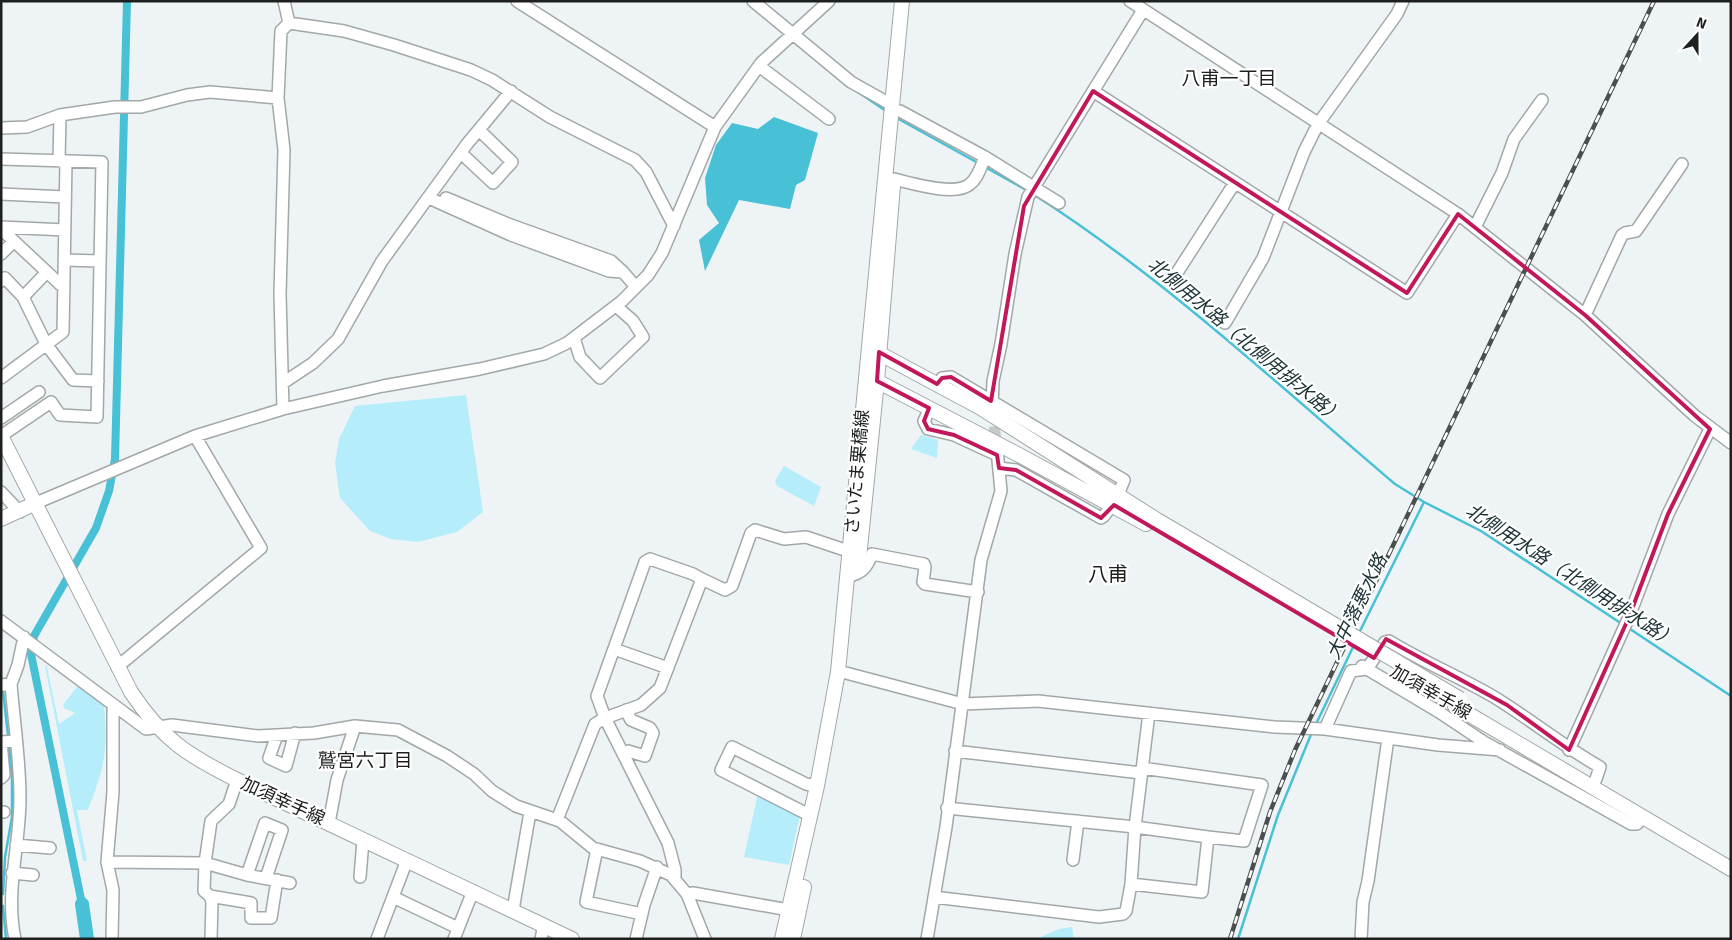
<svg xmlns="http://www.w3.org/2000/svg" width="1732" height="940" viewBox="0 0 1732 940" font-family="Signika,'Noto Sans JP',sans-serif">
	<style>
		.green { fill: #b5eefa }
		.water { fill: #48c0d5 }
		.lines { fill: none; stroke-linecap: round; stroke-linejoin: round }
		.stream { stroke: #48c0d5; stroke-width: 2.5 }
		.canal { stroke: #48c0d5; stroke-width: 8 }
		.river { stroke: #48c0d5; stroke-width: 14 }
		.minor-tunnel { stroke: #c4caca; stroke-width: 11; stroke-dasharray: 11 5.5; stroke-linecap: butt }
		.minor-casing { stroke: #a2a7a8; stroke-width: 14 }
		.major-casing { stroke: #a2a7a8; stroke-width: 16 }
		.minor { stroke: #fff; stroke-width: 11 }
		.major { stroke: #fff; stroke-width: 14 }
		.rail-casing { stroke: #4b4e4e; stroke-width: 4.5 }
		.rail { stroke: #fff; stroke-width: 2.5; stroke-dasharray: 8; stroke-linecap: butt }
		.major-bridge-casing { stroke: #a2a7a8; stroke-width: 16; stroke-linecap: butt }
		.major-bridge { stroke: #fff; stroke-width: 14 }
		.marked { fill: none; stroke: #c2185b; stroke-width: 4; stroke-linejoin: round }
		.labels { text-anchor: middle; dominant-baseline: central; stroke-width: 4.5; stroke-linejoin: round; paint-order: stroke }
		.street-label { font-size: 18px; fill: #1e2020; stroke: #fff }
		.neighbourhood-label { font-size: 19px; fill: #1e2020; stroke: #fff }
		.water-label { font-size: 19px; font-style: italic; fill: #1d3236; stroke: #fff }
		.quarter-label { font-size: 20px; fill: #1e2020; stroke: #fff }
	</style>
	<rect width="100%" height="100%" fill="#eef4f5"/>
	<path class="green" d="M466 395 483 512 457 532 418 542 391 539 370 531 340 498 335 463 339 439 355 406Z
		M921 435 938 440 937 458 911 449Z
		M784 466 821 487 814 506 777 486 775 481Z
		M45 666 47 667 59 724 75 713 64 708 63 705 79 684 104 704C108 751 105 766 88 810H77L87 861H83Z
		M758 793 800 815 789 865 744 857Z
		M1072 927 1074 939H1036L1059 929Z"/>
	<path class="water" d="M774 117 818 133 805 180 796 185 790 209 739 200 705 271 699 240 719 223 707 205 705 178 716 145 732 123 758 129Z"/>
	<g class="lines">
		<path class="stream" d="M858 92 886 111
			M895 117 978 163
			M985 167 1028 191
			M1033 194C1163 277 1277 384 1395 484L1424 502 1481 531 1622 624
			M1627 627 1731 696
			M1359 633 1424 502
			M3 691 8 735
			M1316 724 1355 643
			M3 894 5 857 12 817V774L9 747
			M3 906 6 939
			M1238 939 1278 815 1312 732"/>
		<path class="canal" d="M82 904 31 654 34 636 96 528 109 491 115 459 127 1"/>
		<path class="river" d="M82 904 87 939"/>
		<path class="minor-tunnel" d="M992 410 997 448"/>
		<g class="minor-casing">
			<path id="minor" d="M284 1 289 23
				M517 1 715 127
				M753 1 851 82 892 105
				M1130 1 1458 214 1585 315 1695 416 1731 443
				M289 23 344 31 394 45 471 70 492 80 550 117 635 160 646 172 674 226
				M759 66 829 119
				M1093 91 1407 293 1458 214
				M900 111 985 157 1059 203
				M1 128 27 127 60 115 115 107H141L187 95 210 92 278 98
				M461 153 493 183 512 162 479 130
				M1 159 102 162 97 417 60 415 51 402 1 436
				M59 161 60 115
				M894 179C911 183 956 197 970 184 978 178 981 166 985 157
				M1 194 65 197
				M429 198 511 235 609 271 623 272 636 287
				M446 198 508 224 611 261 623 272
				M1 227 65 230
				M1475 227 1502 173 1514 139 1542 100
				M1 229 64 288
				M1 254 14 241
				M64 260 100 261
				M47 272 23 297 46 344 73 380 98 381
				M1173 279 1234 184
				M1 281 5 278 23 297
				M1585 315 1622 235 1625 233 1636 231 1682 164
				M1225 323 1263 258 1304 152 1318 124 1397 14 1403 1
				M574 338 580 357 600 378 643 337 633 321 616 306
				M1 378 63 332 66 161
				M283 383 313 363 338 339 382 261 467 144 511 91
				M938 384 942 378 951 377 1124 480 1118 495
				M930 408 924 421 928 429 954 435 997 455
				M283 409 280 294 284 150 278 98 281 31 289 23
				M992 410 993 381 1001 344 1015 254 1028 197 1143 10
				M1 418 39 392
				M999 468 1016 470 1101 518 1104 516 1112 505
				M1 492 20 512
				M36 503 195 436 283 409 383 386 480 369 544 354 567 343 622 301 648 275 662 253 715 127 761 63 829 1
				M848 576C862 574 867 567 872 554L924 564 925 567 923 582 925 584 978 592
				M702 579 693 574 650 559 645 562 597 696 605 718 641 705 660 688 702 579 725 590 732 586 751 533 755 530 784 539 806 537 842 549 850 550
				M1 621 146 729 172 725 258 736 314 733 355 726 398 730 447 756 474 774 492 791 516 806 560 821 593 848 640 861 671 875 687 894 705 939
				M614 649 668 668
				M1362 666 1439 712 1484 742 1631 824H1637L1643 817
				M117 667 261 548 195 436
				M846 673 963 704 1038 701 1275 727 1325 729 1438 745 1500 750
				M11 684C14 722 20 760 20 798 20 846 5 891 15 939
				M1 685 11 684 18 665 24 637
				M1325 729 1351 671 1367 669 1385 642 1389 641C1423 662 1460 677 1494 697 1530 719 1563 746 1600 767L1596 779
				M277 735 269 758 286 766 295 733
				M1569 750 1629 617 1668 514 1710 429
				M955 751 1141 773
				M623 753 628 751 645 756 653 733 650 728 631 720 626 710
				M1142 768 1262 785 1244 841 1208 837
				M1 778 4 775 1 742 16 741
				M947 808 1135 827 1149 713
				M1 812H4
				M811 816 721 770 732 747 806 784 817 786
				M557 820 595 724 605 718 668 843 675 870V877
				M329 823 337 780 355 726
				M1135 827 1208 837 1202 892 1131 884Z
				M16 845 50 848
				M597 849 586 902 642 914
				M1073 860 1078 821
				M107 862 205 863 247 875 290 883
				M12 873 33 875
				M247 875 265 823 282 830 266 878
				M360 877 363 840
				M687 894 693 893 789 910
				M210 896 251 903V918H271L277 880
				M393 897 458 928
				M934 897 1099 917 1123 914 1126 911 1131 884
				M513 910 530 812
				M112 939 113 890 107 862 113 792V706
				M211 939 212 902 210 896 204 891 205 863 211 821 229 804 237 780
				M377 939 407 860
				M454 939 473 891
				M541 939 544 925
				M636 939 644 905 657 867
				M927 939 946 827 981 560 1001 491 997 450
				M1361 939 1363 902 1368 881 1388 738"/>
		</g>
		<g class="major-casing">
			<path id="major" d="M873 350 981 408 1157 520 1242 570
				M871 378 1019 455 1146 524
				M1 436 131 692C162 739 187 755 237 780L572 939
				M1 519 36 503
				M858 568 877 381 893 186
				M1455 706 1731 869
				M782 939 817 786 838 672 902 1
				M793 939 804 887"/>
		</g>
		<use href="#minor" class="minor"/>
		<use href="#major" class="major"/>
		<g class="rail-casing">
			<path id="rail" d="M1230 939 1270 812 1295 750 1654 1"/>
		</g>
		<use href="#rail" class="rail"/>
		<g class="major-bridge-casing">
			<path id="major-bridge" d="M1242 570 1460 699"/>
		</g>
		<use href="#major-bridge" class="major-bridge"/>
	</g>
	<path class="marked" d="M1093 91 1407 293 1458 214 1585 315 1710 429 1668 514 1629 617 1569 750 1507 705 1386 639 1374 658 1114 505 1101 518 1016 470 999 468 997 455 954 435 928 429 924 421 929 408 877 381 879 352 937 384 942 378 951 377 991 401 1024 206Z"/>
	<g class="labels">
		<g class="street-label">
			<text transform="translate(857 472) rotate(-85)">さいたま栗橋線</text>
			<text transform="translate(1431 692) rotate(30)">加須幸手線</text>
			<text transform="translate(283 801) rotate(25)">加須幸手線</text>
		</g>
		<g class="neighbourhood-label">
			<text x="1229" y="79">八甫一丁目</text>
			<text x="365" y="761">鷲宮六丁目</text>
		</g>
		<g class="water-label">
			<text transform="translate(1245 341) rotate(40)">北側用水路（北側用排水路）</text>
			<text transform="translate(1571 576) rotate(33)">北側用水路（北側用排水路）</text>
			<text transform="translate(1357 607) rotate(-64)">大中落悪水路</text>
		</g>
		<g class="quarter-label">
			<text x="1108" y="574">八甫</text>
		</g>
	</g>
	<rect width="1732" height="940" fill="none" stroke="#1e2020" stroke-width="5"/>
	<g transform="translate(1697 35) rotate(21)" stroke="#ffffff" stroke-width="4" paint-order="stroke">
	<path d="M0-4L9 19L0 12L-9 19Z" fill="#1e2020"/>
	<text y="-8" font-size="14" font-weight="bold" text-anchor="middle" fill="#1e2020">N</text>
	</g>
</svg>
